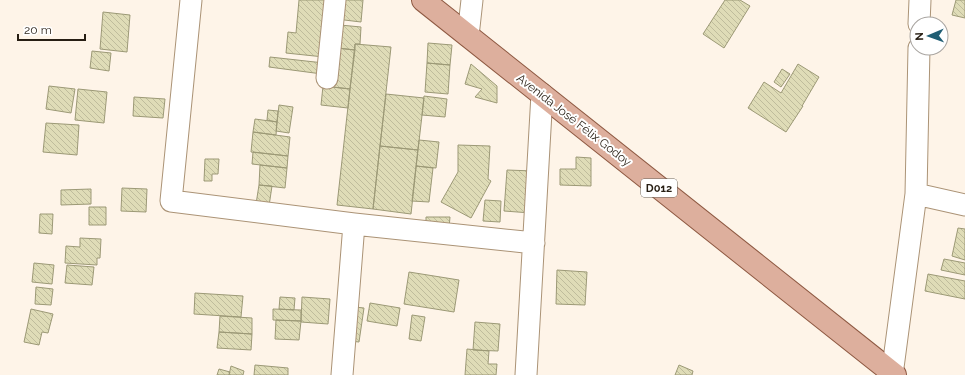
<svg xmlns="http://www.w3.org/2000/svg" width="965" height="375" viewBox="0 0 965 375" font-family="Raleway,sans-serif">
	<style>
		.building { fill: url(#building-back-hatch); stroke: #9c9976 }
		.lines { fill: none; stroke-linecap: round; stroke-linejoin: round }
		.minor-casing { stroke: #ab9376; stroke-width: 23 }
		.major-casing { stroke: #8e5942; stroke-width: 24 }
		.minor { stroke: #fff; stroke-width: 21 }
		.major { stroke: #ddaf9d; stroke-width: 22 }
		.labels { text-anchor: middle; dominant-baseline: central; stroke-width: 4; stroke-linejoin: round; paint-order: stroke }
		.shield { fill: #fff; stroke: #68625a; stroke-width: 1 }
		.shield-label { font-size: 11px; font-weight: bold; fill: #271e13 }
		.street-label { font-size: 12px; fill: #271e13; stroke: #fff }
	</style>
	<defs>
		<pattern id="building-back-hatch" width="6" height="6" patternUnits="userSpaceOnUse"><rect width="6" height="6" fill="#dfdcb7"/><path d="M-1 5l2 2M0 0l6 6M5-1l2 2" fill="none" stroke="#bfbc9c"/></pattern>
	</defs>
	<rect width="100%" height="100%" fill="#fef4e8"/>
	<path class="building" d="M299 0H330L324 57 286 53 288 32 296 33Z
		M338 0H363L361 22 336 19Z
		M725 0H740L750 6 724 48 703 34Z
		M956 0H965V18L952 15Z
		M103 12 130 15 127 52 100 49Z
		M340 25 361 27 360 44H355V50L337 48Z
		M428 43 452 45 450 65 427 63Z
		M355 44 391 47 373 209 337 205Z
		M337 48 355 50 350 89 333 87Z
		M92 51 111 53 109 71 90 68Z
		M270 57 324 63 322 74 269 67Z
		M427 63 450 65 448 94 425 92Z
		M471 64 497 86V103L475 97 482 89 465 84Z
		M798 64 819 77 802 106H803L786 132 748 108 764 82 781 93Z
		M782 69 790 74 781 87 774 82Z
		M49 86 75 89 71 113 46 109Z
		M323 86 350 89 348 108 321 105Z
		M78 89 107 92 104 123 75 120Z
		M386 94 424 98 418 150 380 146Z
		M424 96 447 99 445 117 422 115Z
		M134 97 165 99 163 118 133 116Z
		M279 105 293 107 289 133 276 131Z
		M268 110 278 111 277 122 267 120Z
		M255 119 277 122 276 135 253 132Z
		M46 123 79 125 77 155 43 152Z
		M253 132 290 137 288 156 251 152Z
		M419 140 439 142 436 168 416 166Z
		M458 145 490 146 488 179 491 181 471 218 441 202 458 172Z
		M380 146 418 150 411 214 373 209Z
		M253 152 288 156 287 168 252 164Z
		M576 157 591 158V186L560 185V169H576Z
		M205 159H219L218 174H212V181H204Z
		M260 165 287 168 285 188 259 185Z
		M416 166 433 168 429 202 412 201Z
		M507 170 534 171 531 213 504 211Z
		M259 185 272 186 269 206 256 204Z
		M122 188 147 189 146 212 121 211Z
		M91 189V204L61 205V190Z
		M485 200 501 201 500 222 483 221Z
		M89 207H106V225H89Z
		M40 214H53L52 234 39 233Z
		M426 217H450L449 228H426Z
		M958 228 965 229V260L952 256Z
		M80 238 101 239 100 258H97V265L65 263 66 246 80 247Z
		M944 259 965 263V275L941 270Z
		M34 263 54 265 52 284 32 282Z
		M67 265 94 267 92 285 65 283Z
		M557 270 587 272 585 305 556 304Z
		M409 272 459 280 454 312 404 304Z
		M928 274 965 281V299L925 291Z
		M36 287 53 289 51 305 35 304Z
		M195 293 243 296 241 317 194 314Z
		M280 297 295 298 294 310 279 309Z
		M302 297 330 299 328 324 301 322Z
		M370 303 400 308 397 326 367 321Z
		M355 307 364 308 359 342 350 341Z
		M31 309 53 314 48 333 42 332 39 345 24 342Z
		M273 309 301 310V321L273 320Z
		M412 315 425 317 421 341 409 339Z
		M220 316 252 318V334L219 332Z
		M276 320 301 321 299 340 275 339Z
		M475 322 500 324 498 351 473 350Z
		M219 332 252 334 251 350 217 348Z
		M467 349 489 351 488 364H497L496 375H465Z
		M255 365 288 368V375H254Z
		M679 365 693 371 692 375H675Z
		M231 366 244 371 243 375H229Z
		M219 369 230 372 229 375H217Z"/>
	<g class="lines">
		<g class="minor-casing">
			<path id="minor" d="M191 0 171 201 354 224 534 243
				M919 24 920 0
				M468 36 472 0
				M327 78 335 0
				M916 194 965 205
				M342 375 354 224
				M526 375 542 94
				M892 375 916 194 919 48"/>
		</g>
		<g class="major-casing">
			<path id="major" d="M423 0 895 375"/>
		</g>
		<use href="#minor" class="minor"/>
		<use href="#major" class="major"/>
	</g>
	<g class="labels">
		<rect class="shield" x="641" y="179" width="36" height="18" rx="3"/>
		<g class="shield-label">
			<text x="659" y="188">D012</text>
		</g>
		<g class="street-label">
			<text transform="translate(574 120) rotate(38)">Avenida José Félix Godoy</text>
		</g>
	</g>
	<g transform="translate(929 36) rotate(268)"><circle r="19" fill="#ffffff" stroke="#a9a5a1"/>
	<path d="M0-3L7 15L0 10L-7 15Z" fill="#205e74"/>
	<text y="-6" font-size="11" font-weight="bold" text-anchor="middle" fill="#271e13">N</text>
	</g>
	<path d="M18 34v6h67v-6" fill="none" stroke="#271e13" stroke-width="2"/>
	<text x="24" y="34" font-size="12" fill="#271e13" stroke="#ffffff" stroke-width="3" paint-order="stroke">20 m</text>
</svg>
